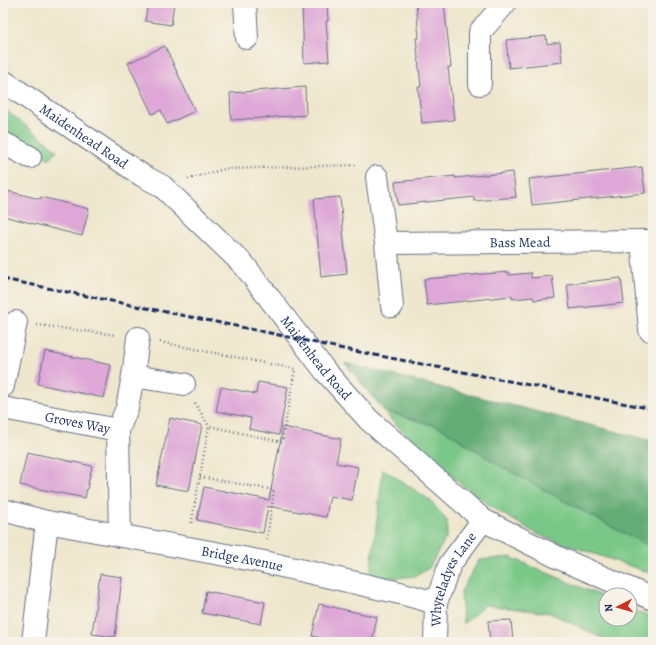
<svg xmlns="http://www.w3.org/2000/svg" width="656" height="645" viewBox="0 0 656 645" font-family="Alegreya,serif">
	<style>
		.green { fill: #7ac887; stroke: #4a7c72 }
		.forest { fill: #63ac74; stroke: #3f6e69 }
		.building { fill: #dea7d7 }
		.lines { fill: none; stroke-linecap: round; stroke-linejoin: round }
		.minor-casing { stroke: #656f85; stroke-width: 24 }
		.major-casing { stroke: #656f85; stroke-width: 24 }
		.path { stroke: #656f85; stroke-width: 2.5; stroke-dasharray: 1 3; stroke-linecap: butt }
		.minor { stroke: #fff; stroke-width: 22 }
		.major { stroke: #fff; stroke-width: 22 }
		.rail { stroke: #1b2f5e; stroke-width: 3; stroke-dasharray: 6 3; stroke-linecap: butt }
		.labels { text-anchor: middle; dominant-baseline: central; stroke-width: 3; stroke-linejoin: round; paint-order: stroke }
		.street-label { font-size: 14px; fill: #1b2f5e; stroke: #f7f3e8 }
	</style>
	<rect width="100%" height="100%" fill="#f7f3e8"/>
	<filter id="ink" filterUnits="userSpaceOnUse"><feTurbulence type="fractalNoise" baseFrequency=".025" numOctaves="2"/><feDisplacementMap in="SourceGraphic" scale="8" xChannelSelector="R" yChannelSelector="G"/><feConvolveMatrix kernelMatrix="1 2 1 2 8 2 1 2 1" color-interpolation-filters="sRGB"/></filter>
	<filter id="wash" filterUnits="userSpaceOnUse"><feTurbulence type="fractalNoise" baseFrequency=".012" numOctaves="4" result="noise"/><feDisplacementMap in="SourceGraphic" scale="16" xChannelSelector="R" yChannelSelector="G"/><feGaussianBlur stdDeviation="0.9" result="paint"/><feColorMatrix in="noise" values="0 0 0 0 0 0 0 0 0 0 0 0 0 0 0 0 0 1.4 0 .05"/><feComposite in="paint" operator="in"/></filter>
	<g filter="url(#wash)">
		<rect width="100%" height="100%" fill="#eee7cd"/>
		<path class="green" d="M3 108 57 150 50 159 3 133Z
			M384 411 440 427 499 465 610 526 653 548V574L539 535 496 510 452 477 393 422Z
			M383 469 430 500 447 521V536L429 568 416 576 398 578 370 576Z
			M510 557 606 598V619H630V608L653 618V642H611L550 613 485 605 463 624 461 591 479 560Z"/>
		<path class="forest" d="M345 363 653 441V548L610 526 499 465 440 427 384 411Z"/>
		<g id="blocks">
			<path class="building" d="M148 3H174L171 25 145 21Z
				M302 3H327L328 21H326L329 61 304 63Z
				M416 3H444L451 67H448L454 120 422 123 418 87H421L416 38H419Z
				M546 36 547 44 560 42 562 62 509 68 506 40Z
				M165 46 195 111 167 124 161 110 152 114 128 63Z
				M305 87 306 115 231 120 230 93Z
				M642 167 645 193 532 205 529 179Z
				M513 172 516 197 474 201V197L398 205 395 182 455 176V178Z
				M3 190 40 199 41 197 89 209 82 236 3 216Z
				M340 197 347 274 321 277 314 199Z
				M509 272V275L531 273V278L552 276 555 298 534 300 533 297 512 299V296L427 305 424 279Z
				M621 278 624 303 570 309 567 284Z
				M45 351 111 365 104 398 38 384Z
				M258 382 288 387 279 435 249 429 251 418 216 411 221 387 256 394Z
				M170 418 202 425 189 491 156 485Z
				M283 427 341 439 336 463 358 467 352 500 330 496 326 517 268 506 263 533 197 520 204 487 269 500Z
				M27 452 92 466 85 498 20 485Z
				M100 574 122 577 115 637 92 634Z
				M206 591 265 602 261 624 202 613Z
				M319 604 377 617 372 642H338L312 636Z
				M511 620 513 642H490L488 621Z"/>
		</g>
	</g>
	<g filter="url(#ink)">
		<use href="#blocks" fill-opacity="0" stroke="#656f85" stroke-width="1"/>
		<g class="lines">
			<g class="minor-casing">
				<g id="minor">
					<path d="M245 3 247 38"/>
					<path d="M480 84V32L505 3"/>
					<path d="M3 143 30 157"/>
					<path d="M377 177 386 243 392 306"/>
					<path d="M642 241 650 330"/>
					<path id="s1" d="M386 243 653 241"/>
					<path d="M133 376 138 338"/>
					<path d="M3 386 16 322"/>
					<path id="s2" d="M3 408 118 430 120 536"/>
					<path d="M118 430 127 408 133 376 184 384"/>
					<path id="s3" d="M3 510 47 522 264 562 400 593 436 603"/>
					<path d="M33 642 47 522"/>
					<path id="s4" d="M435 642 436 603 450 564 483 520"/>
				</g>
			</g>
			<g class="major-casing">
				<g id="major">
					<path id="s5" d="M3 81 143 176 162 186 244 265 326 372 369 420 483 520 559 558 653 599"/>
				</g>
			</g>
			<path class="path" d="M188 179 224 169 355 165 357 166
				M37 325 116 335
				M160 342 295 369 282 442 209 426 191 525
				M195 403 209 426
				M200 477 274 490 267 539"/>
			<use href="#minor" class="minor"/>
			<use href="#major" class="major"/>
			<path class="rail" d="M3 279 265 332 339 348 653 409"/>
		</g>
	</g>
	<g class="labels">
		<g class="street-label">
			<text stroke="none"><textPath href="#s5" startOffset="98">Maidenhead Road</textPath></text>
			<text stroke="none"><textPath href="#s1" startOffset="134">Bass Mead</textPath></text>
			<text stroke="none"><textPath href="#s5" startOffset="422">Maidenhead Road</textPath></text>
			<text stroke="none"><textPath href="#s2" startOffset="76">Groves Way</textPath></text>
			<text stroke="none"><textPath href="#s3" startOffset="244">Bridge Avenue</textPath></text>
			<text stroke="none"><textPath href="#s4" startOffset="67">Whyteladyes Lane</textPath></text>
		</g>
	</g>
	<rect width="656" height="645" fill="none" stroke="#f7f3e8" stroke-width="16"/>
	<g transform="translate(618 607) rotate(264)"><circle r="19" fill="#f7f3e8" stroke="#9fa5b1"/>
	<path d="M0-3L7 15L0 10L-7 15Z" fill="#c8321e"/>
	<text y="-6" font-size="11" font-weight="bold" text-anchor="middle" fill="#1b2f5e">N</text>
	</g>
</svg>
